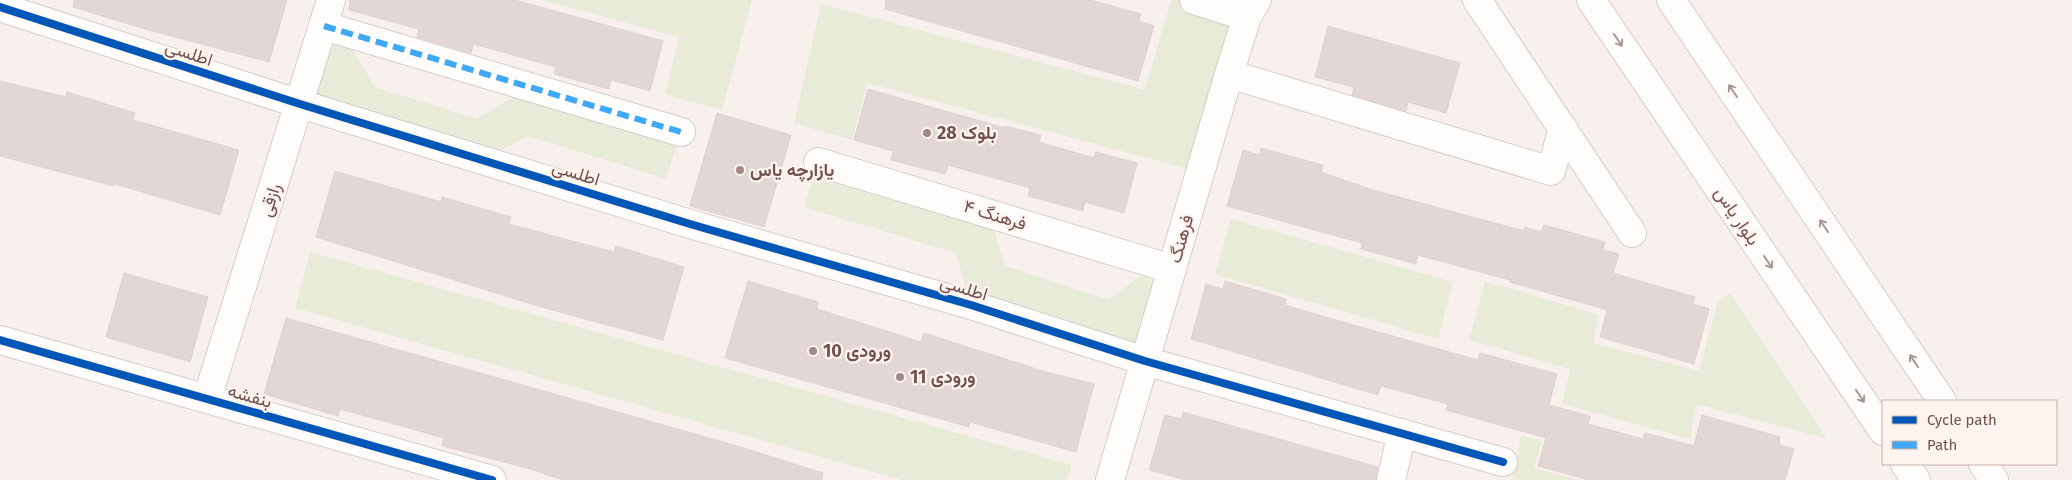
<svg xmlns="http://www.w3.org/2000/svg" width="2072" height="480" viewBox="0 0 2072 480" font-family="'Fira Sans',Vazirmatn,sans-serif">
	<style>
		.green { fill: #e9ebd9 }
		.building { fill: #e3d7d5; stroke: #dfd2d0 }
		.lines { fill: none; stroke-linecap: round; stroke-linejoin: round }
		.street-casing { stroke: #d6ccca; stroke-width: 30 }
		.secondary-casing { stroke: #d7cccb; stroke-width: 30 }
		.street { stroke: #fefdfc; stroke-width: 28 }
		.secondary { stroke: #fefdfc; stroke-width: 28 }
		.quiet { stroke: #3fa9f5; stroke-width: 6; stroke-dasharray: 12 6; stroke-linecap: butt }
		.cycleway-casing { stroke: #fdf4ef; stroke-width: 11 }
		.cycleway { stroke: #0057b8; stroke-width: 8 }
		.oneway { stroke: #ab9694 }
		.poi-dot { fill: #a18986; stroke: #fdf4ef; stroke-width: 2 }
		.labels { text-anchor: middle; dominant-baseline: central; stroke-width: 4.5; stroke-linejoin: round; paint-order: stroke }
		.street-label { font-size: 18px; fill: #73514f; stroke: #fdf4ef }
		.poi-label { font-size: 18px; font-weight: bold; fill: #73514f; stroke: #fdf4ef; text-anchor: start }
	</style>
	<rect width="100%" height="100%" fill="#f7f0ed"/>
	<path class="green" d="M542 0H752L722 110 665 94 679 37Z
		M1171 0H1194L1247 17 1200 172 867 83 852 140 794 123 821 4 1145 90Z
		M324 26 341 30 375 87 477 119 530 86 681 132 666 179 529 136 482 160 300 104Z
		M818 162 989 213 1005 266 1109 300 1156 264 1172 269 1145 361 971 305 956 253 804 207Z
		M1231 219 1453 282 1438 339 1215 274Z
		M310 252 1072 465 1067 480H902L295 308Z
		M1485 281 1599 315 1593 343 1699 371 1718 302 1730 293 1827 439 1697 404 1690 439 1562 404 1570 369 1469 340Z
		M1522 435 1542 441 1534 468 1579 480H1511Z"/>
	<path class="building" d="M74 0H287L269 62 145 29 73 7Z
		M350 0H515L663 41 650 91 611 80 609 89 554 74 556 67 473 44 471 53 417 37 419 29 349 10Z
		M886 0H1090L1141 14 1139 21 1154 26 1138 81 885 9Z
		M1328 26 1460 63 1446 113 1408 102 1406 111 1352 95 1354 87 1315 77Z
		M0 81 66 97 67 92 135 113 133 120 239 150 220 215 115 184 114 186 0 156Z
		M868 89 1005 128V126L1041 135 1039 142 1094 158 1096 152 1137 163 1124 213 1085 202 1083 211 1028 196 1030 188 948 165 945 174 891 160 893 151 854 140Z
		M717 113 791 135 764 227 690 206Z
		M1261 148 1323 165 1321 172 1373 190 1524 231 1525 227 1541 232 1544 225 1605 242 1603 250 1619 254 1613 273 1695 297 1693 304 1709 309 1694 364 1600 337 1607 310 1510 282V280L1418 255 1416 264 1361 249 1362 243 1227 206 1243 150 1259 155Z
		M335 171 441 202 442 197 511 217 509 224 561 238 614 252 616 246 684 267 663 340 541 307 316 237Z
		M124 273 208 297 190 362 106 337Z
		M748 281 818 302 817 309 921 342 924 333 1046 372 1094 384 1076 452 970 422 969 427 725 358Z
		M1225 281 1286 299 1285 305 1336 320 1478 360 1480 353 1557 374 1549 405 1590 416 1588 424 1643 439 1645 433 1694 446 1702 415 1780 437 1779 445 1794 449 1785 480H1589L1538 466 1546 438 1446 410 1448 404 1381 386 1378 395 1191 339 1206 284 1223 289Z
		M286 318 734 445 823 473 822 480H563L527 468 442 446 444 438 391 423 340 409 338 416 264 394Z
		M1183 412 1378 467 1376 480H1186L1149 470 1165 415 1181 419Z"/>
	<g class="lines">
		<g class="street-casing">
			<path id="street" d="M1194 0 1247 17
				M1477 0 1632 233
				M0 7 300 104 690 224 971 305 1145 361 1503 462
				M324 26 681 132
				M1229 74 1551 171 1563 128
				M818 162 1172 269
				M0 340 492 480
				M207 399 331 0
				M1110 480 1229 74 1247 17 1257 0
				M1391 480 1402 433"/>
		</g>
		<g class="secondary-casing">
			<path id="secondary" d="M1591 0 1883 431
				M1671 0 1942 401
				M1905 464 1916 480
				M1983 464 1994 480"/>
		</g>
		<use href="#street" class="street"/>
		<use href="#secondary" class="secondary"/>
		<path class="quiet" d="M324 26 681 132"/>
		<g class="cycleway-casing">
			<path id="cycleway" d="M0 7 300 104 690 224 971 305 1145 361 1503 462
				M0 340 492 480"/>
		</g>
		<use href="#cycleway" class="cycleway"/>
	</g>
	<defs><path id="oneway-shaft" d="M-6 0H5M1.5-3L5.5 0L1.5 3" fill="none" stroke-width="1.6" stroke-linecap="round" stroke-linejoin="round" transform="scale(1.25)"/></defs>
	<g class="oneway">
		<use href="#oneway-shaft" transform="translate(1618 40) rotate(56)"/>
		<use href="#oneway-shaft" transform="translate(1733 91) rotate(-124)"/>
		<use href="#oneway-shaft" transform="translate(1824 226) rotate(-124)"/>
		<use href="#oneway-shaft" transform="translate(1768 262) rotate(56)"/>
		<use href="#oneway-shaft" transform="translate(1914 361) rotate(-124)"/>
		<use href="#oneway-shaft" transform="translate(1860 396) rotate(56)"/>
	</g>
	<g class="poi-dot">
		<circle cx="927" cy="133" r="5"/>
		<circle cx="740" cy="170" r="5"/>
		<circle cx="813" cy="351" r="5"/>
		<circle cx="900" cy="377" r="5"/>
	</g>
	<g class="labels">
		<g class="street-label">
			<text transform="translate(189 53) rotate(18)">اطلسی</text>
			<text transform="translate(576 173) rotate(17)">اطلسی</text>
			<text transform="translate(270 200) rotate(-73)">رازقی</text>
			<text transform="translate(995 215) rotate(17)">فرهنگ ۴</text>
			<text transform="translate(1737 216) rotate(56)">بلوار یاس</text>
			<text transform="translate(1181 239) rotate(-74)">فرهنگ</text>
			<text transform="translate(964 288) rotate(17)">اطلسی</text>
			<text transform="translate(250 396) rotate(16)">بنفشه</text>
		</g>
		<g class="poi-label">
			<text x="937" y="133">بلوک 28</text>
			<text x="750" y="170">یازارچه یاس</text>
			<text x="823" y="351">ورودی 10</text>
			<text x="910" y="377">ورودی 11</text>
		</g>
	</g>
	<rect x="1882" y="400" width="175" height="65" fill="#fdf4ef" stroke="#c6b3af"/>
	<rect x="1892" y="416" width="25" height="8" fill="#0057b8" stroke="#c6b3af"/>
	<text x="1927" y="425" font-size="15" fill="#73514f">Cycle path</text>
	<rect x="1892" y="441" width="25" height="8" fill="#3fa9f5" stroke="#c6b3af"/>
	<text x="1927" y="450" font-size="15" fill="#73514f">Path</text>
</svg>
